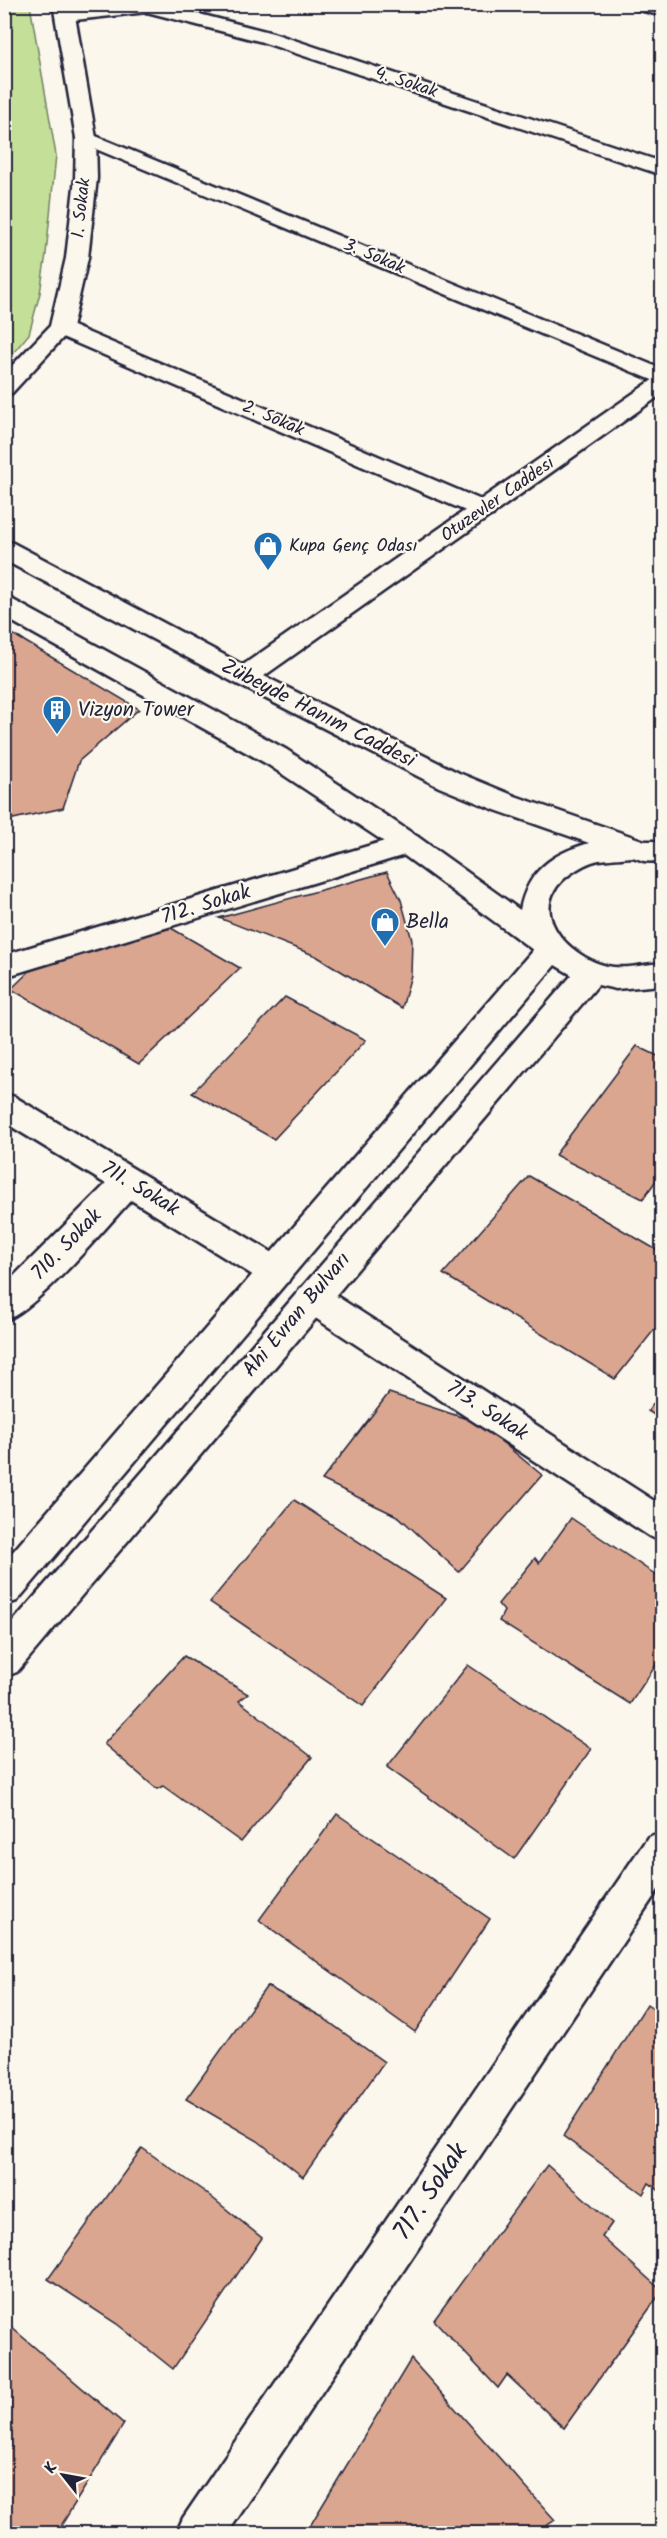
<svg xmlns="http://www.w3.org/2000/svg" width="667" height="2538" viewBox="0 0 667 2538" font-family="Kalam,sans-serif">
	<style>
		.green { fill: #c4df97; stroke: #738069; stroke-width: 1.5 }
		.building { fill: #dba68f; stroke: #22223b; stroke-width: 1.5 }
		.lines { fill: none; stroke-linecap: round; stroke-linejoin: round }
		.street-casing { stroke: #22223b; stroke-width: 5 }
		.secondary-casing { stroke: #22223b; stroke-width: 5 }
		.street { fill: #fbf7ec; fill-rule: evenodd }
		.secondary { fill: #fbf7ec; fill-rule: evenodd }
		.labels { text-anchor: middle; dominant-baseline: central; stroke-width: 4.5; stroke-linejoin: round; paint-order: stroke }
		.far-street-label { font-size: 18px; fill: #22223b; stroke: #fbf7ec }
		.far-poi-label { font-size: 18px; fill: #22223b; stroke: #fbf7ec; text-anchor: start }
		.poi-label { font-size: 21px; fill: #22223b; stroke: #fbf7ec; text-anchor: start }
		.street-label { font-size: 21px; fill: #22223b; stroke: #fbf7ec }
		.near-street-label { font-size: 26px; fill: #22223b; stroke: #fbf7ec }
	</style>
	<rect width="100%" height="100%" fill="#fbf7ec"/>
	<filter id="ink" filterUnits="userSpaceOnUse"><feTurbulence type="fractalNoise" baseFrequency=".0167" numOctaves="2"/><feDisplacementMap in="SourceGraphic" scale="12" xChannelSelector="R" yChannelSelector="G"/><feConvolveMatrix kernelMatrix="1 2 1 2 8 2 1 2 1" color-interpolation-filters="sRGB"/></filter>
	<g filter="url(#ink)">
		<path class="green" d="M5 4 30 5 56 155 46 254 40 293 29 334 5 363Z"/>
		<path class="building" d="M9 632 139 709 79 761 63 808 4 821V635Z
			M387 872 401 900 412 940 411 975 402 1008 316 956 219 918Z
			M171 928 240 968 139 1064 11 989 37 964Z
			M285 997 366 1040 274 1139 192 1093Z
			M637 1046 662 1058V1172L643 1199 555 1155Z
			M529 1176 662 1253V1320L615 1379 443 1274Z
			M662 1392V1420L648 1411Z
			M389 1393 479 1423 542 1475 459 1572 399 1517 322 1480Z
			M294 1500 446 1598 363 1706 210 1602Z
			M571 1518 662 1579V1656L630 1704 499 1621 504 1611 498 1604 535 1558 539 1563Z
			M184 1656 248 1694 239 1701 312 1757 241 1842 163 1786 157 1789 104 1744Z
			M468 1665 591 1749 514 1859 387 1767Z
			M337 1814 490 1919 415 2032 259 1920Z
			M267 1986 322 2017 384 2062 303 2177 258 2141 186 2099Z
			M647 2004 662 2014V2193L649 2183 643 2194 563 2136Z
			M142 2148 205 2192 262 2238 173 2369 117 2324 48 2279Z
			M547 2165 612 2223 602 2237 662 2291 564 2428 507 2375 498 2388 434 2320Z
			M11 2327 124 2424 56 2534H4V2336Z
			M411 2359 555 2520 534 2534H305Z"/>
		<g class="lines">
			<g class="street-casing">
				<path id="street" d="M107 4H173L172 7 273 33 662 162V175L259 41 147 12 66 21 59 19 56 15 59 11Z
					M631 4H662V16L633 8Z
					M86 132 662 369V384L79 142 76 138 79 134Z
					M61 321 493 505 496 510 493 515 484 518 475 515 53 333 50 328 53 323Z
					M408 834 418 837 422 844 418 851 4 977V955Z
					M4 1094 15 1097 288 1262 293 1272 288 1282 276 1286 264 1282 131 1200C105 1228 37 1310 4 1321V1286L106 1184 4 1122Z
					M312 1284 324 1288 662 1506V1541L649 1536 300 1308 295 1298 300 1288Z
					M662 1832V1884L227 2534H176L183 2518 648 1837Z"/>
			</g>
			<g class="secondary-casing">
				<path id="secondary" d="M53 4H73L96 138 97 178 88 258 72 328 12 393 4 395V374L50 326 66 258 75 178 76 138Z
					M662 377V394L264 676 459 773 515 796 645 841H662V861C657 861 650 862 644 861 640 860 635 857 631 857 621 858 608 859 599 860 588 862 579 868 570 874 523 908 566 956 607 966 625 970 645 964 662 963V985L616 989 598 985 17 1672 4 1677V1632L572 975 555 965 17 1601 4 1605V1562L533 950 398 851 267 764 4 617V598L13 600 287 750 418 837 520 910C528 870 552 854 589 843L495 810 439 787 235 683 4 560V541L13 543 243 665 654 379Z"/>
			</g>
			<use href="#street" class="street"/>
			<use href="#secondary" class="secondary"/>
		</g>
	</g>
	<defs>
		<g id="shop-pin" transform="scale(1.5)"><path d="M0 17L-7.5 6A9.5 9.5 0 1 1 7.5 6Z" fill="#1f6fb2" stroke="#fbf7ec"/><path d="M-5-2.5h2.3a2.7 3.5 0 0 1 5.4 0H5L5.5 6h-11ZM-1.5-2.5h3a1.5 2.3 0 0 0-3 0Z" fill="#fff"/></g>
		<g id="building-pin" transform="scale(1.5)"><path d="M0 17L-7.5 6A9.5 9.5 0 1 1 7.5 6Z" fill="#1f6fb2" stroke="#fbf7ec"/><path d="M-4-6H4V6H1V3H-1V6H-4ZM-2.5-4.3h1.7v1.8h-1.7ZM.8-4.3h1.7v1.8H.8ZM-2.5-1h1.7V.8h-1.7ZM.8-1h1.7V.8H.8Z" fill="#fff"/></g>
	</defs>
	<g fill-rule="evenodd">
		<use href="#shop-pin" x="268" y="546"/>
		<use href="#building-pin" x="57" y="710"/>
		<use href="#shop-pin" x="385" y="922"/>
	</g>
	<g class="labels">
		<g class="far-street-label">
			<text transform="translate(406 83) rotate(18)">4. Sokak</text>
			<text transform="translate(82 208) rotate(-84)">1. Sokak</text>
			<text transform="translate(374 257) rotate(23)">3. Sokak</text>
			<text transform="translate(273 419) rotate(23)">2. Sokak</text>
			<text transform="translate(498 500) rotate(-35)">Otuzevler Caddesi</text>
		</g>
		<g class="far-poi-label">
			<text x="289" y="546">Kupa Genç Odası</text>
		</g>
		<g class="poi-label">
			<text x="78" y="710">Vizyon Tower</text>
			<text x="406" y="922">Bella</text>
		</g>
		<g class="street-label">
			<text transform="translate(318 714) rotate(27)">Zübeyde Hanım Caddesi</text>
			<text transform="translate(206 905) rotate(-17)">712. Sokak</text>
			<text transform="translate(140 1189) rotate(31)">711. Sokak</text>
			<text transform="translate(67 1245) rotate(-46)">710. Sokak</text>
			<text transform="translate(297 1315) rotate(-50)">Ahi Evran Bulvarı</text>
			<text transform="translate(487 1411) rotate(33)">713. Sokak</text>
		</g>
		<g class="near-street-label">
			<text transform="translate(431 2192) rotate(-56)">717. Sokak</text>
		</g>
	</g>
	<rect width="667" height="2538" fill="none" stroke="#fbf7ec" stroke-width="24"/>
	<rect x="12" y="12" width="643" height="2514" fill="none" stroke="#22223b" stroke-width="2" filter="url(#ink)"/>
	<g transform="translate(63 2475) rotate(301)" stroke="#fbf7ec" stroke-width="4.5" paint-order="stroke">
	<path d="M0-4.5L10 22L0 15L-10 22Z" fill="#22223b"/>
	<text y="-9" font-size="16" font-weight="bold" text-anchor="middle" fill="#22223b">K</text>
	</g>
</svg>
